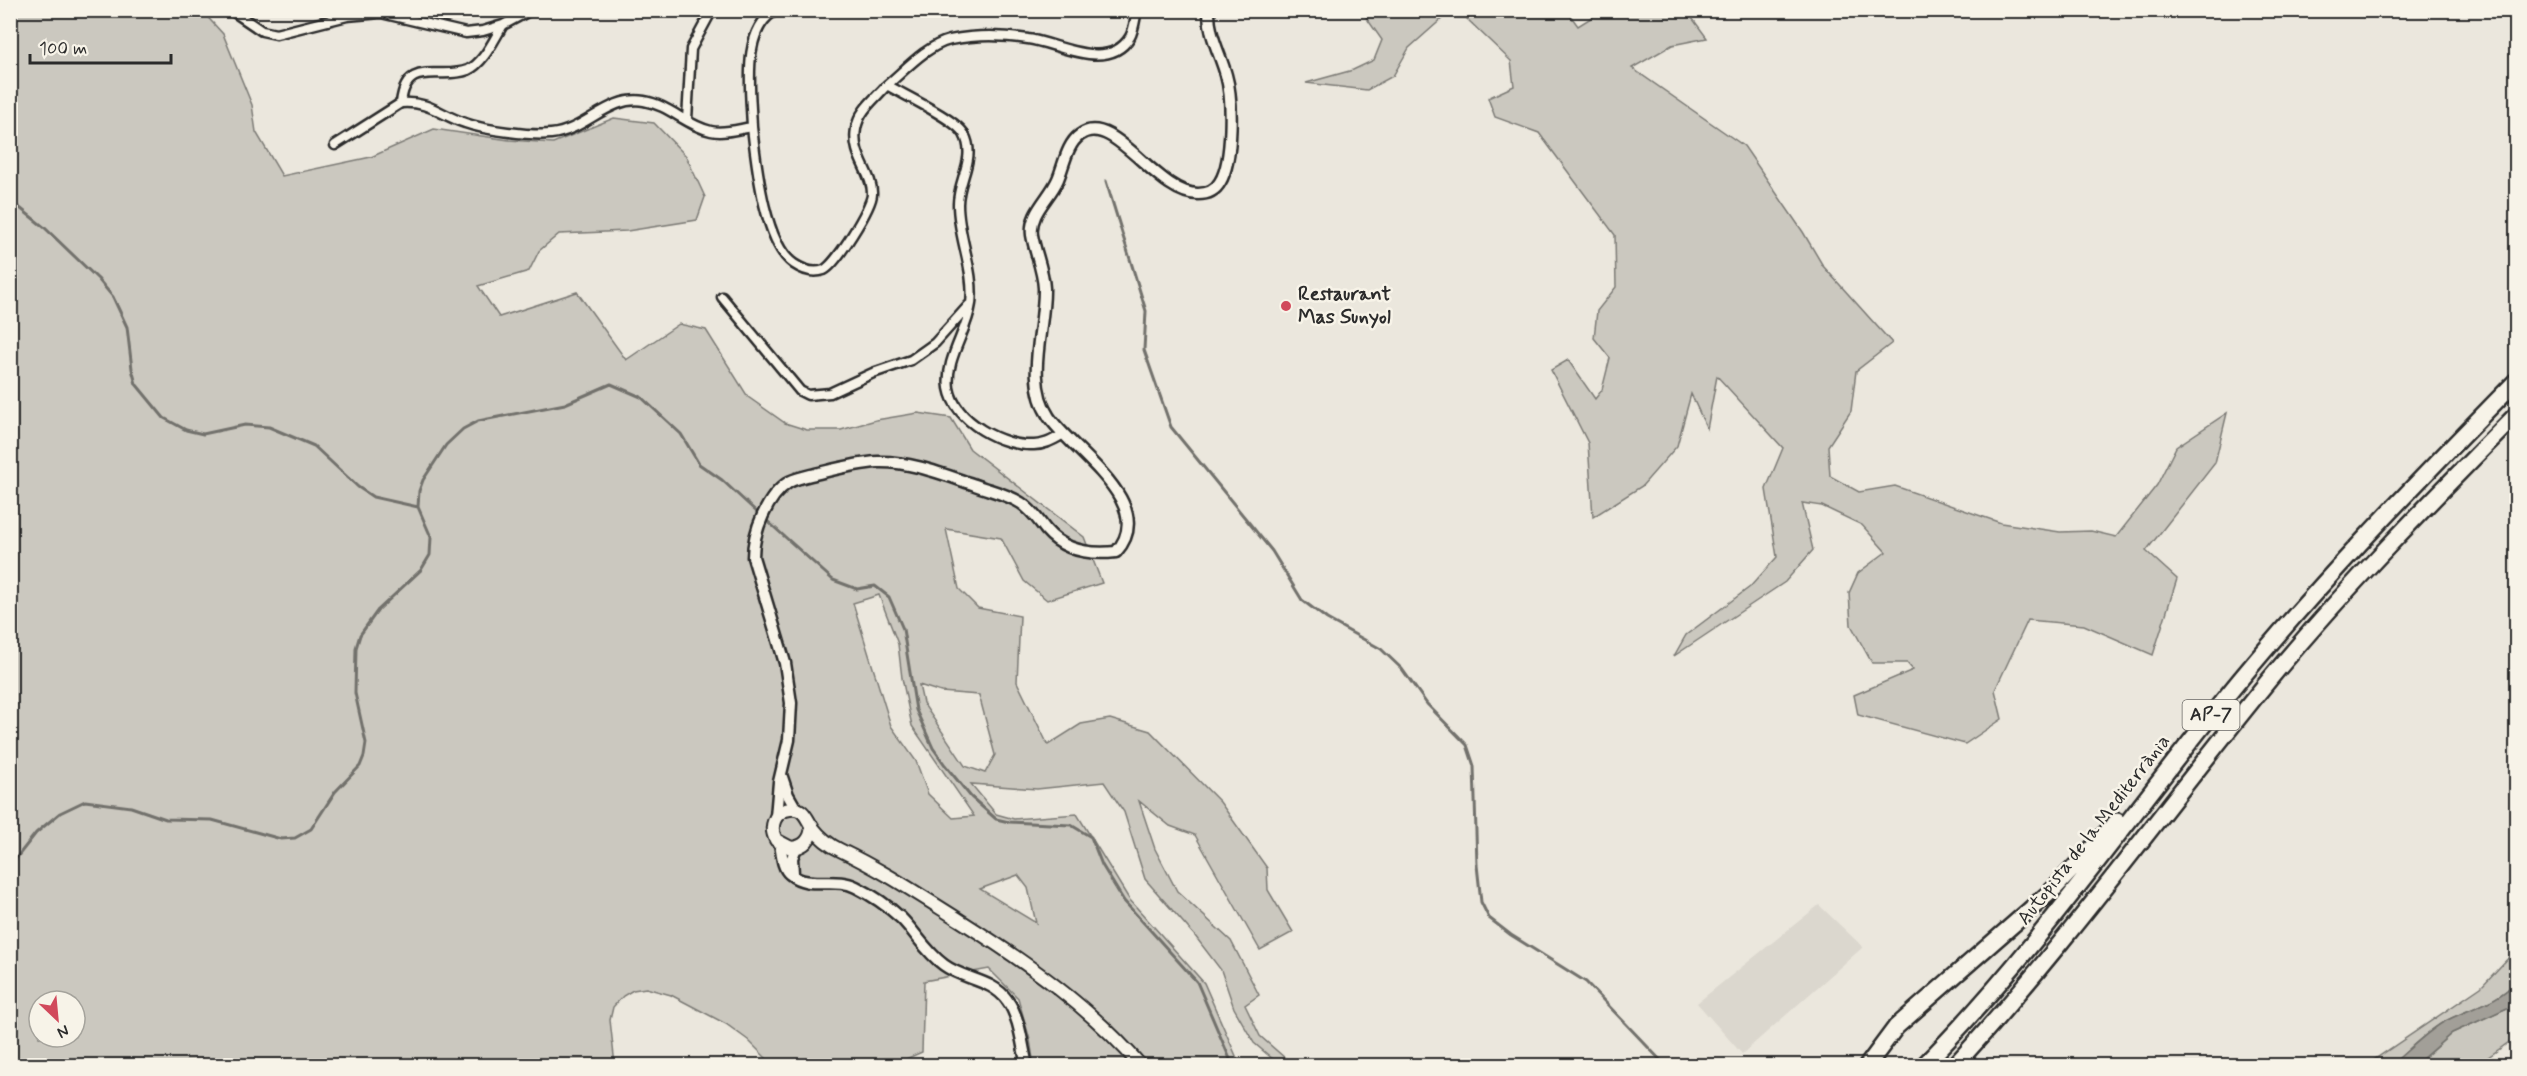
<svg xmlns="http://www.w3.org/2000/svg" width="2527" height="1076" viewBox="0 0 2527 1076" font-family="Mynerve,sans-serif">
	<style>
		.built { fill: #dbd7ce }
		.green { fill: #cbc8bf; stroke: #7b7a75; stroke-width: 1.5; fill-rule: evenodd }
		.water { fill: #a29f98; stroke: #72716c; stroke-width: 1.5 }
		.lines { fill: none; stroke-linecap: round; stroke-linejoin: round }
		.stream { stroke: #72716c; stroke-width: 3 }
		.minor-casing { stroke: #2b2b2b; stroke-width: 13 }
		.tertiary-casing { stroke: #2b2b2b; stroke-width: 15 }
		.secondary-casing { stroke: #2b2b2b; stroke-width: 16 }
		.motorway-casing { stroke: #2b2b2b; stroke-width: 20 }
		.minor { stroke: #f7f3e8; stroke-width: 8 }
		.tertiary { stroke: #f7f3e8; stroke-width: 10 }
		.secondary { stroke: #f7f3e8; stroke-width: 12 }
		.motorway { stroke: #f7f3e8; stroke-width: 15 }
		.poi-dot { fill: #d1495b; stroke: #f7f3e8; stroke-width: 2 }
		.labels { text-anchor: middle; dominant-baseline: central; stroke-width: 5; stroke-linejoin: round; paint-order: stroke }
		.shield { fill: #f7f3e8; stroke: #686764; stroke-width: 1.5 }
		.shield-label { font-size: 18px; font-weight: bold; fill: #2b2b2b }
		.poi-label { font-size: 20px; font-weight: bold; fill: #2b2b2b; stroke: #f7f3e8; text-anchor: start }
		.street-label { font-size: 20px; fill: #2b2b2b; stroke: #f7f3e8 }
	</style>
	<rect width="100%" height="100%" fill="#ebe7dd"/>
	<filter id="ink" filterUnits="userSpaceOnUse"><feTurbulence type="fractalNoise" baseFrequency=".0167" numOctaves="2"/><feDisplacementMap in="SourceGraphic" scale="12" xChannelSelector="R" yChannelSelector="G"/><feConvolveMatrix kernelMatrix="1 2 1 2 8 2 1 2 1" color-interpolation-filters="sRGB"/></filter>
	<g filter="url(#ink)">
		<path class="built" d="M1819 905 1863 947 1742 1054 1697 1003Z"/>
		<path class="green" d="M10 11H202L223 34 252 105 256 132 282 176 371 157 434 129 509 140 553 143 614 118 654 123 686 156 705 197 697 220 627 231 559 234 539 251 529 271 478 286 499 317 577 292 626 360 679 324 706 330 748 397 785 423 807 430H841L876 420 918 413 951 418 970 449 1084 537 1102 583 1047 600 1024 581 1001 538 946 529 959 589 978 608 1020 616 1017 682 1048 745 1081 724 1110 719 1150 731 1220 802 1267 868 1268 890 1293 932 1260 950 1195 835 1170 826 1139 801 1155 849 1177 891 1231 941 1259 995 1245 1005 1260 1036 1293 1065H1280L1254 1043 1234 1008 1221 970 1195 936 1145 879 1124 812 1104 782 1037 789 971 784 996 814 1014 819 1077 814 1129 899 1204 983 1240 1065H1034L1030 1040 1018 998 989 969 924 981 922 1052 899 1062 898 1065H773L748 1040 726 1024 671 995 646 988 633 990 623 996 613 1007 610 1020 615 1065H11ZM879 595 898 644 902 678 912 726 974 816 953 818 928 794 916 761 891 726 853 603ZM919 685 941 692 979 695 995 755 985 773 965 766 923 703ZM1018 875 1028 888 1036 923 980 889ZM39 1001H75V1037H39Z
			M1326 11H1567L1578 26 1602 11H1687L1707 38 1672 45 1632 68 1744 146 1803 232 1823 266 1892 343 1856 371 1851 411 1828 446 1830 476 1859 492 1895 486 2001 523 2060 532 2091 531 2116 537 2157 485 2176 447 2227 413 2215 463 2146 551 2177 579 2153 655 2084 625 2028 620 1995 690 2002 719 1965 744 1858 715 1854 695 1913 670 1907 663H1872L1851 625 1849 593 1858 573 1886 552 1862 525 1822 506 1802 503 1813 550 1785 582 1674 656 1686 635 1750 587 1777 557 1766 489 1783 448 1717 376 1707 429 1691 394 1677 446 1642 486 1593 517 1588 443 1551 370 1568 360 1595 399 1602 390 1610 358 1594 338 1597 311 1616 287 1615 235 1539 133 1495 117 1488 98 1514 86 1511 61 1466 18 1444 17 1409 48 1393 76 1367 90 1306 83 1353 70 1374 60 1382 40 1363 13Z
			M2516 950V981C2499 1003 2466 1009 2442 1023 2423 1035 2408 1051 2391 1065L2365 1066 2481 987Z
			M2516 1004V1037L2477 1065 2415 1066 2452 1033Z"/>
		<path class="water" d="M2516 981V1004L2452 1033 2415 1065H2391C2408 1051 2423 1035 2442 1023 2466 1009 2499 1003 2516 981Z"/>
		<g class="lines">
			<path class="stream" d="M1106 181 1146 311 1144 350 1171 427 1272 551 1302 600 1327 619 1381 649 1402 669 1427 704 1467 745 1474 766 1477 865 1481 902 1489 918 1511 935 1586 982 1666 1066
				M10 200 45 228 98 279 113 297 127 327 132 369 136 384 164 418 186 430 203 434 245 425 269 427 314 446 358 487 373 497 418 507 419 491 423 480 446 445 463 429 478 421 565 404 611 384 641 397 681 434 699 464 722 480 760 515
				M765 519 833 580 857 589 875 586 889 597 903 629 916 710 933 748 945 765 971 797 996 819 1009 822 1071 825 1091 837 1102 865 1124 901 1197 982 1233 1066
				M10 866 36 833 60 813 85 801 131 807 166 819 212 820 281 839 295 838 311 829 335 792 360 766 364 756 366 743 355 693 356 648 360 635 378 610 421 570 430 555 431 537 418 507"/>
			<g class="minor-casing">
				<path id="minor" d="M231 10 262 31 276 34 347 16 381 13 466 33 483 31 503 25C494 39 484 63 468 70 440 81 406 57 401 103 430 101 440 115 465 123 484 130 531 136 551 134 585 131 609 95 644 101 669 105 687 126 711 131 724 134 739 129 752 127 756 161 764 244 794 264 803 270 813 274 824 270 836 264 872 207 872 194 873 173 851 156 856 129 859 110 875 99 887 85 904 95 957 120 964 134 977 158 958 179 958 204 958 238 975 270 971 304 967 332 945 359 949 388 955 422 1003 447 1034 445 1046 445 1054 439 1064 434
					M503 25 531 10
					M887 85C905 70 926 46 950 40 974 35 1003 35 1028 39 1058 43 1108 73 1130 37 1134 30 1135 19 1137 10
					M687 120 691 49 712 10
					M752 127C751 93 740 28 777 10
					M335 145 401 103
					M722 297 800 391 808 395 830 393 873 373 911 360 935 343 969 305"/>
			</g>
			<g class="tertiary-casing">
				<path id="tertiary" d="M782 777 788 795 796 809
					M776 817 779 782 789 740 791 703 785 663 753 557C753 532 767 496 789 482 797 478 807 476 815 474 836 469 857 463 878 462 910 461 945 475 975 485 991 491 1007 494 1021 503 1032 510 1038 520 1046 530 1064 551 1089 555 1116 552 1159 504 1073 452 1049 417 1024 380 1045 329 1044 288 1043 269 1035 253 1032 235 1029 213 1050 198 1058 179 1064 165 1067 144 1080 135 1113 110 1156 194 1198 194 1207 194 1215 191 1220 182 1233 161 1233 99 1226 75 1220 53 1208 34 1209 10
					M780 844C782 853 782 868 790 874 809 890 835 876 856 887 872 895 888 906 901 918 916 933 926 952 944 965 964 980 992 979 1007 1000 1020 1017 1022 1045 1027 1066
					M793 873 792 858 796 848"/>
			</g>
			<g class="secondary-casing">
				<path id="secondary" d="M812 826C811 840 804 847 791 848L776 840C769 827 774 811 790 809 804 807 806 818 812 827 819 836 829 845 840 850 882 870 921 896 961 921 1027 963 1089 1006 1141 1066"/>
			</g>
			<g class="motorway-casing">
				<path id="motorway" d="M1867 1066 1896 1027 2056 887 2117 821
					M1923 1066C2034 954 2123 824 2221 703 2313 589 2414 485 2516 381
					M1954 1066C2067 944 2164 808 2269 680 2347 586 2431 501 2516 415"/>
			</g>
			<use href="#minor" class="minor"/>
			<use href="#tertiary" class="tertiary"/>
			<use href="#secondary" class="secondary"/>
			<use href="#motorway" class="motorway"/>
		</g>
	</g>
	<circle class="poi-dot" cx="1286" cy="306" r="6"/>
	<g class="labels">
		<rect class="shield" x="2182.5" y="700" width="57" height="30" rx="4.5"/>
		<g class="shield-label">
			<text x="2211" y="715">AP-7</text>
		</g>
		<g class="poi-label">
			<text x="1298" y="294">Restaurant<tspan x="1298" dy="23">Mas Sunyol</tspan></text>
		</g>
		<g class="street-label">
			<text transform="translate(2094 830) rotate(-52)">Autopista de la Mediterrània</text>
		</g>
	</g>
	<rect width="2527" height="1076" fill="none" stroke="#f7f3e8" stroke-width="36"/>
	<rect x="18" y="18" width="2491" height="1040" fill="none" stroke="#2b2b2b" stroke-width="2" filter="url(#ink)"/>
	<g transform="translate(57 1019) rotate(154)"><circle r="28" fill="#f7f3e8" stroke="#a5a39c" stroke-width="1.5"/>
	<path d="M0-4.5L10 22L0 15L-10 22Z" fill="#d1495b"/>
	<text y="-9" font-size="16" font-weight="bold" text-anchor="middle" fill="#2b2b2b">N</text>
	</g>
	<path d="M30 54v9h141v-9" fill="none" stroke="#2b2b2b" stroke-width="3"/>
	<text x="39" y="54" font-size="18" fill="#2b2b2b" stroke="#f7f3e8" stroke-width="4.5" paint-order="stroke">100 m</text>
</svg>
